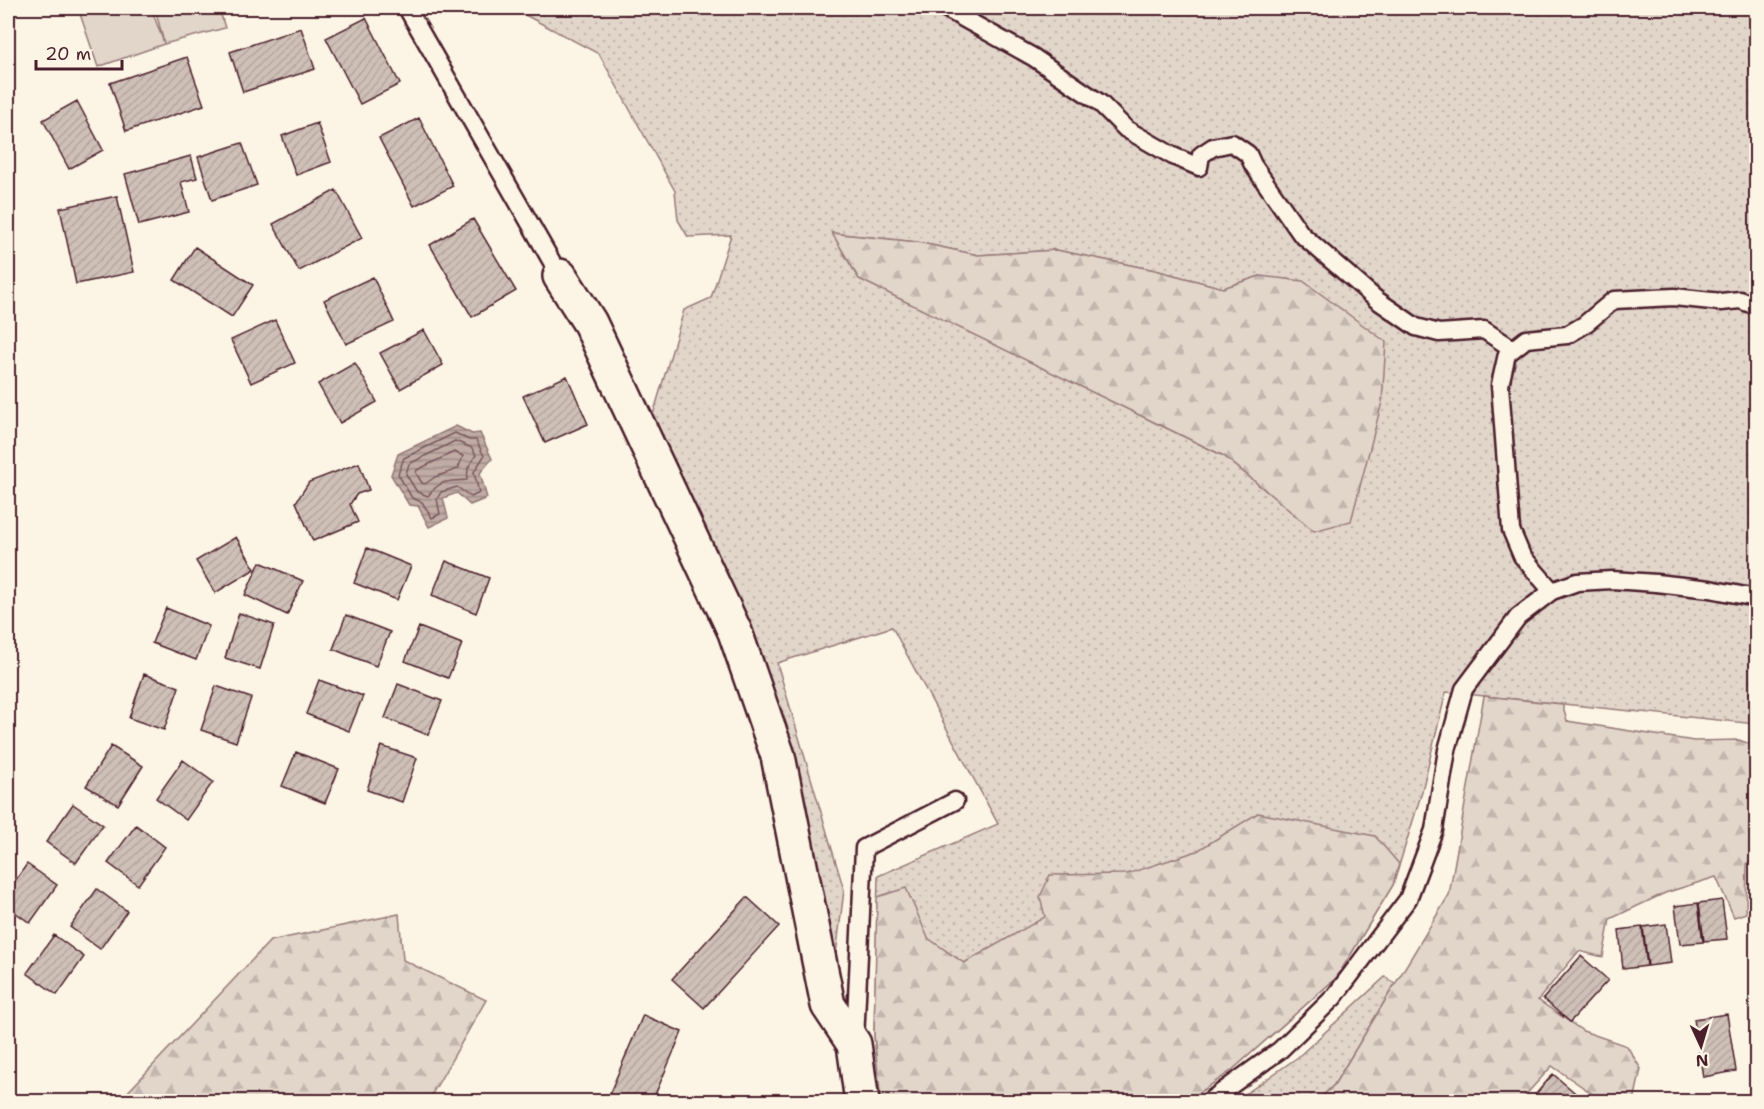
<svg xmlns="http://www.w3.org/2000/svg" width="1764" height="1109" viewBox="0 0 1764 1109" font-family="'Shantell Sans',sans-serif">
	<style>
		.grass { fill: url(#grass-dots); stroke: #967a7a; stroke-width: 1.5; fill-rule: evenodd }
		.forest { fill: url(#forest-firs); stroke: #967a7a; stroke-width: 1.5 }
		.pitch { fill: #e2d5ca; stroke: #967a7a; stroke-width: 1.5 }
		.water { fill: url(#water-rules); stroke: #917474; stroke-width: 1.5 }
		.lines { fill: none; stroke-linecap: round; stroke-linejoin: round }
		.shore { stroke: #79575c; stroke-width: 1.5 }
		.building { fill: url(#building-hatch); stroke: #4a1f2b; stroke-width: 1.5 }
		.service-casing { stroke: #4a1f2b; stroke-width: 21 }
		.minor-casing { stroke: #4a1f2b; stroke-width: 38 }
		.service { stroke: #fcf5e5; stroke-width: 16 }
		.minor { stroke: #fcf5e5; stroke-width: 33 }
	</style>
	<defs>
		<pattern id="grass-dots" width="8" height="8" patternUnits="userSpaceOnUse" patternTransform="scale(1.5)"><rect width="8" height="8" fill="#e2d5ca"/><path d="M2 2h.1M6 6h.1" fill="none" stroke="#c3b6ae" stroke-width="1.8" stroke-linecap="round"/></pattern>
		<pattern id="forest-firs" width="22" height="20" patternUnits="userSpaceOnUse" patternTransform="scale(1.5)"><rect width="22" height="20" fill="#e2d5ca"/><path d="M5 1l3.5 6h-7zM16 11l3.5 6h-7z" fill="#c3b6ae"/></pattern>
		<pattern id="water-rules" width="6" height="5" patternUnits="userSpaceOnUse" patternTransform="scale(1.5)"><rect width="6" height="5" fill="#c0aca5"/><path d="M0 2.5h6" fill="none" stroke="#9e8b87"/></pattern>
		<pattern id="building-hatch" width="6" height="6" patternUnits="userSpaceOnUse" patternTransform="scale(1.5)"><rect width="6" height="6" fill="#cfc0b7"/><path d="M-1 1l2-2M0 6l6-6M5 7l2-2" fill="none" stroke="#b3a59e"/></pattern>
	</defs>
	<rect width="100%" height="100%" fill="#fcf5e5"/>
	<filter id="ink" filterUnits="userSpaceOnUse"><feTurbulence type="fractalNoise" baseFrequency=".0167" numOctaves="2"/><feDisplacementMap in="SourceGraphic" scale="12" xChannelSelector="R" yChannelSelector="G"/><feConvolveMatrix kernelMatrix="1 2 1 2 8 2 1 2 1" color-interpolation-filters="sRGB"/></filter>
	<g filter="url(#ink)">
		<path class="grass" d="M512 8H1756V724L1446 692 1421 795 1393 885 1337 977 1231 1071 1187 1101H881L874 1035 878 876 998 824 892 627 777 663 844 890 835 963 808 855 652 418 684 310 711 298 731 235 688 237 678 220 675 191 599 54ZM832 233 917 242 978 255 1056 250 1155 270 1223 288 1260 276 1314 530 1224 456 859 279Z
			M1385 977 1395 984 1334 1085 1317 1101 1234 1102 1298 1057Z"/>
		<path class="forest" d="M832 233 917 242 978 255 1056 250 1155 270 1223 288 1260 276 1303 281 1386 342 1382 402 1351 521 1314 531 1224 456 859 279Z
			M1484 696 1562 704 1567 721 1694 741 1739 740 1756 746V861L1747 863 1746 913 1734 917 1716 877 1665 893 1610 919 1603 957 1579 951 1538 1000 1583 1031 1627 1046 1641 1069 1634 1101H1603L1552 1066 1520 1101H1317L1334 1085 1449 895Z
			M1258 813 1375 836 1399 864 1393 885 1337 977 1231 1071 1187 1101H881L874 1035 877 897 906 888 928 938 964 963 1045 917 1040 897 1050 875 1127 874 1197 851Z
			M399 914 403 960 486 1000 428 1101H102L125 1095 270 941Z"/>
		<path class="pitch" d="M78 8H151L164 43 155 8H219L225 28 164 44 98 67Z"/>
		<path class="water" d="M456 426 472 434 480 433 492 459 480 473 487 498 470 505 457 493 443 498 448 518 429 527 418 506 409 505 391 475 398 454Z"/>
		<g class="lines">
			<path class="shore" d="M455 433 469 440H476L484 456 474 472 479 493 471 497 457 487 441 492 437 499 440 514 432 518 422 502 412 498 398 474 404 458Z
				M455 441 472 448 476 455 468 468 467 480C448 482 442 478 428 496L417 492 406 474 409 464Z
				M454 452 463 456 458 469 435 477 425 484 422 483 416 473 417 470Z"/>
		</g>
		<path class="building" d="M366 18 400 84 360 104 326 38Z
			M301 28 315 69 243 92 230 52Z
			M187 57 204 105 126 131 110 83Z
			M77 101 103 150 69 169 43 120Z
			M419 118 453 186 414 206 379 138Z
			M317 123 331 162 296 175 282 136Z
			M242 143 257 185 212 200 198 157Z
			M191 156 197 178 181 182 189 212 139 225 125 174Z
			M336 190 362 238 299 271 273 224Z
			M117 196 134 272 76 284 60 208Z
			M473 219 516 291 472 317 430 245Z
			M195 247 253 285 232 317 174 280Z
			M373 277 394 322 346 344 324 300Z
			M275 320 295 363 251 383 231 340Z
			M424 330 443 365 400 389 380 353Z
			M355 363 377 402 340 423 318 384Z
			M567 376 588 424 545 443 523 396Z
			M359 463 369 490 357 494 350 504 358 522 313 541 296 502 309 482Z
			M236 537 255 569 215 593 196 561Z
			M367 548 411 566 397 600 354 583Z
			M446 561 489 578 476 613 432 595Z
			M260 562 303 581 287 615 245 595Z
			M166 608 209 626 196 660 152 643Z
			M239 613 274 625 260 669 225 658Z
			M346 615 390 632 376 666 333 649Z
			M419 627 462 644 448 678 405 661Z
			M144 674 179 687 164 730 129 718Z
			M319 680 363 696 349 731 306 714Z
			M398 684 442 701 428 735 385 718Z
			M216 686 251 698 236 742 201 730Z
			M111 746 143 766 118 805 86 786Z
			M381 746 417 758 402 802 367 790Z
			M296 752 339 769 325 803 282 786Z
			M183 760 213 782 186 820 156 798Z
			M73 804 103 825 76 863 46 842Z
			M136 825 165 847 138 885 108 863Z
			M27 864 57 885 30 923 8 907V891Z
			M1753 881H1756V913Z
			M97 889 127 911 100 949 70 927Z
			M747 897 779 926 704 1008 672 979Z
			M1722 900 1727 939 1704 941 1699 903Z
			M1698 903 1703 942 1680 944 1675 906Z
			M1666 924 1671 963 1648 966 1643 927Z
			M1642 927 1647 966 1623 969 1619 930Z
			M54 935 84 957 57 995 27 973Z
			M1581 956 1608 980 1570 1022 1543 999Z
			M1727 1014 1736 1071 1703 1077 1694 1019Z
			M643 1015 682 1032 652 1102H606Z
			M1553 1074 1580 1097 1576 1102H1529Z"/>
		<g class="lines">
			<g class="service-casing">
				<path id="service" d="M407 8 560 276
					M945 8 1033 57 1100 103 1126 129 1173 156 1199 167 1201 155 1213 147 1232 143 1248 154 1253 165 1301 234 1377 300 1416 327 1439 333 1484 330 1513 349
					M1552 591 1522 556 1511 530 1500 385 1507 354 1526 339 1567 335 1584 325 1614 300 1674 297 1721 302 1740 300 1756 306
					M855 1040 864 848 955 801
					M1208 1102 1280 1050 1334 997 1408 899 1434 830 1447 750 1464 689 1518 617 1552 591 1577 582 1612 580 1656 583 1710 589 1756 598"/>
			</g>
			<g class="minor-casing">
				<path id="minor" d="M560 276 590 323 735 632 778 756 828 1005 854 1044 862 1102"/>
			</g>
			<use href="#service" class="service"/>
			<use href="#minor" class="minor"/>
		</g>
	</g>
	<rect width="1764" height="1109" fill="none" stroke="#fcf5e5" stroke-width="30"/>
	<rect x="15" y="15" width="1734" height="1079" fill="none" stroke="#4a1f2b" stroke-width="2" filter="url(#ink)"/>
	<g transform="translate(1701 1046) rotate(176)" stroke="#fcf5e5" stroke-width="4.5" paint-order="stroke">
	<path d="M0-4.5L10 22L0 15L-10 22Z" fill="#4a1f2b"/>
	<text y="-9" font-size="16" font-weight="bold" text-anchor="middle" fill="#4a1f2b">N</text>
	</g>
	<path d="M36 60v9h86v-9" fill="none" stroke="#4a1f2b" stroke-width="3"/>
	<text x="45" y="60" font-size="18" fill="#4a1f2b" stroke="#fcf5e5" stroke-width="4.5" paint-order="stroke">20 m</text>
</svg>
